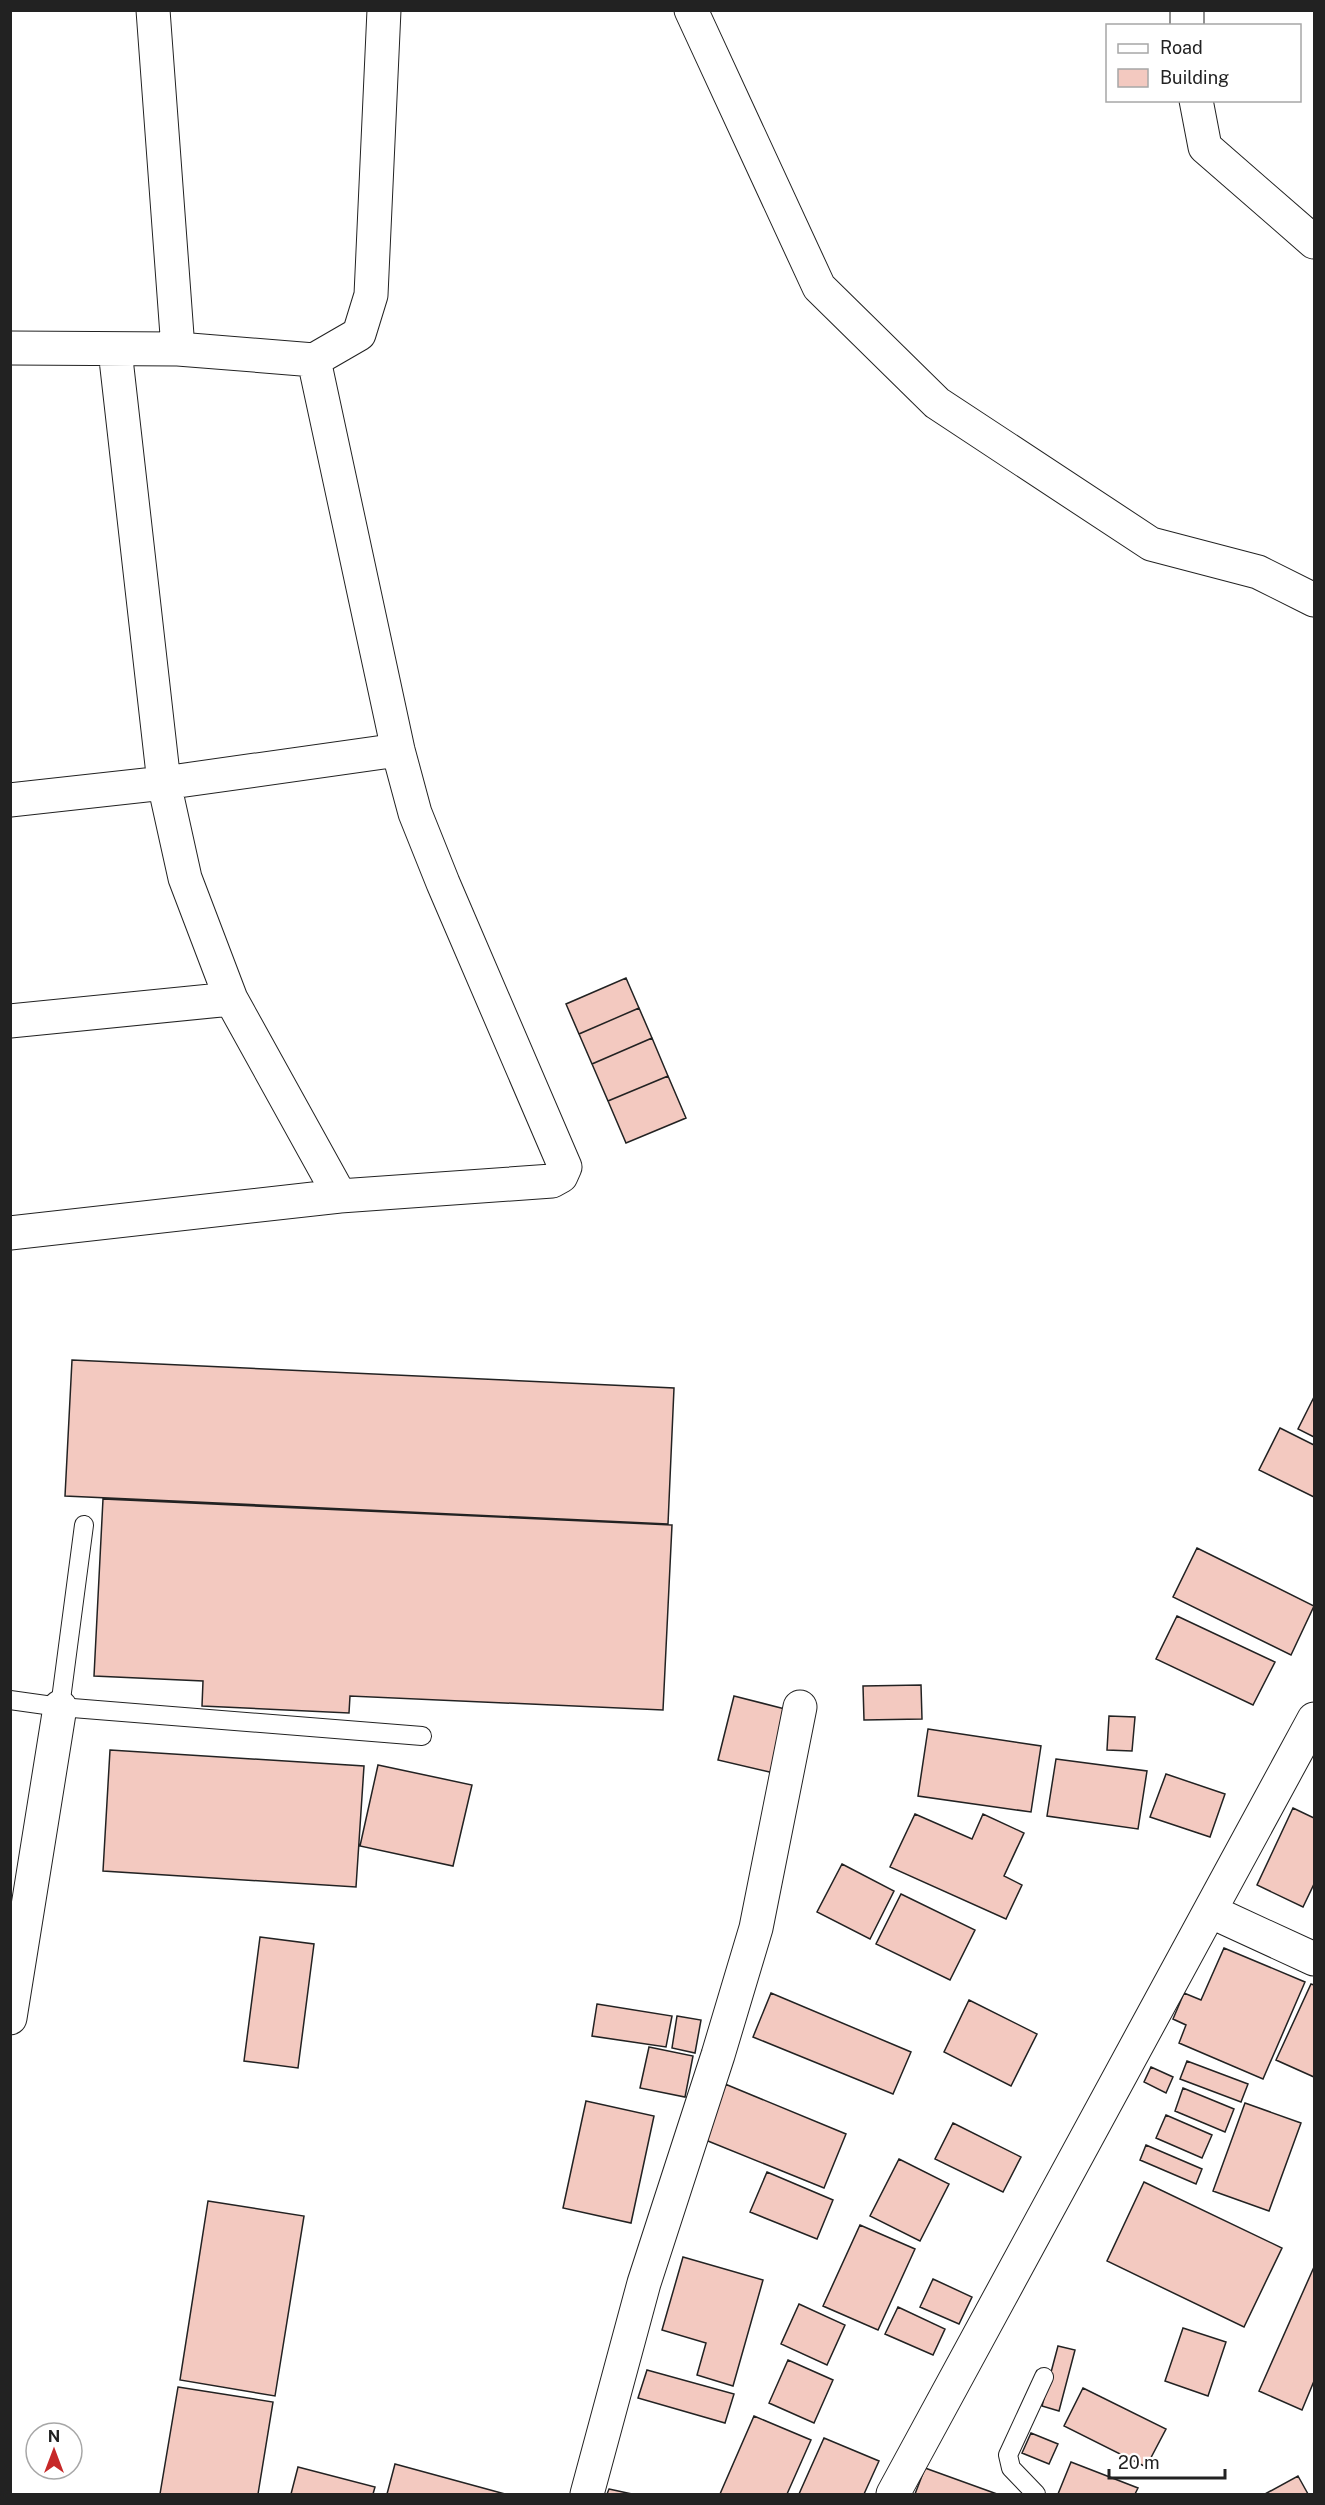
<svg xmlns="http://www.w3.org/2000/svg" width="1325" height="2505" viewBox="0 0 1325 2505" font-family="'Public Sans',sans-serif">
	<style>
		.building { fill: #f3c9c0; stroke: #222; stroke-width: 1.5 }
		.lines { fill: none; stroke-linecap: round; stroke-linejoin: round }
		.service-casing { stroke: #222; stroke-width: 20 }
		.minor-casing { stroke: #222; stroke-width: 35 }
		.service { stroke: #fff; stroke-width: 18 }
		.minor { stroke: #fff; stroke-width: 33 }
	</style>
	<rect width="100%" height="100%" fill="#fff"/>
	<path class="building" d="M626 978 639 1008 579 1034 566 1004Z
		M639 1008 652 1038 592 1064 579 1034Z
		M652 1038 668 1076 608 1101 592 1064Z
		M668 1076 686 1118 626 1143 608 1101Z
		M72 1360 674 1388 668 1524 65 1496Z
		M1314 1397V1437L1298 1429Z
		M1280 1428 1314 1445V1497L1259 1470Z
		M103 1499 672 1525 663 1710 350 1696 349 1713 202 1706 203 1681 94 1676Z
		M1197 1548 1314 1606 1291 1655 1173 1597Z
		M1177 1616 1275 1662 1253 1705 1156 1659Z
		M921 1685 922 1719 864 1720 863 1686Z
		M734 1696 789 1710 774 1773 718 1760Z
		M1109 1716 1135 1717 1132 1751 1107 1750Z
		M928 1729 1041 1746 1031 1812 918 1796Z
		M110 1750 364 1766 356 1887 103 1871Z
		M1056 1759 1147 1771 1138 1829 1047 1816Z
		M378 1765 472 1785 453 1866 360 1846Z
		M1166 1774 1225 1794 1210 1837 1150 1817Z
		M1293 1808 1314 1818V1884L1303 1907 1257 1885Z
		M915 1814 972 1839 983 1814 1024 1833 1004 1876 1022 1885 1006 1919 890 1867Z
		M842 1864 894 1891 870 1939 817 1912Z
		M901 1894 975 1930 950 1980 876 1944Z
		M260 1937 314 1944 298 2068 244 2061Z
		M1224 1948 1305 1982 1263 2079 1179 2043 1186 2025 1173 2019 1184 1993 1201 2000Z
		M1311 1984 1314 1985V2077L1276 2060Z
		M771 1993 911 2052 893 2094 753 2037Z
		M969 2000 1037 2034 1011 2086 944 2052Z
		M597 2004 672 2016 666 2047 592 2036Z
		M677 2016 701 2020 695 2053 672 2048Z
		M649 2047 693 2056 685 2097 640 2088Z
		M1187 2061 1248 2084 1241 2102 1180 2079Z
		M1151 2067 1173 2077 1166 2093 1144 2082Z
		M725 2084 846 2134 824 2188 703 2139Z
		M1183 2088 1234 2109 1225 2132 1175 2111Z
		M586 2101 654 2116 631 2223 563 2208Z
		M1245 2103 1301 2123 1269 2211 1213 2191Z
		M1166 2115 1212 2135 1202 2158 1156 2138Z
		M953 2123 1021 2157 1003 2192 935 2159Z
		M1146 2145 1202 2169 1196 2184 1140 2160Z
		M899 2159 949 2184 920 2241 870 2216Z
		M767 2172 833 2200 817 2239 750 2212Z
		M1144 2182 1282 2248 1244 2327 1107 2261Z
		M208 2201 304 2216 275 2396 180 2380Z
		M860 2225 915 2249 878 2330 823 2306Z
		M683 2257 763 2280 733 2386 697 2375 706 2343 662 2330Z
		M1314 2267V2381L1302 2410 1259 2391Z
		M933 2279 972 2297 959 2324 920 2307Z
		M799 2304 845 2325 827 2365 781 2344Z
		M898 2307 945 2329 933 2355 885 2334Z
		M1183 2328 1226 2342 1208 2396 1165 2381Z
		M1058 2346 1075 2350 1059 2411 1042 2406Z
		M788 2360 833 2380 814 2423 769 2403Z
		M647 2370 734 2394 725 2423 638 2398Z
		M178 2387 273 2402 258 2494H160Z
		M1083 2388 1166 2429 1146 2467 1064 2426Z
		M754 2416 811 2440 787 2494H720Z
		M1031 2433 1058 2444 1049 2464 1022 2453Z
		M824 2438 879 2461 864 2494H799Z
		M1071 2462 1138 2488 1135 2494H1058Z
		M395 2464 505 2494H387Z
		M298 2467 375 2487 373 2494H291Z
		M925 2468 997 2494H915Z
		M1298 2476 1308 2494H1265Z
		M609 2489 632 2494H607Z"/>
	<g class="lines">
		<g class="service-casing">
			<path id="service" d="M10 1700 60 1707 422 1736
				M60 1707 84 1525
				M1036 2494 1011 2468 1008 2455 1044 2377"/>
		</g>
		<g class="minor-casing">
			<path id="minor" d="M153 10 178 349
				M691 10 819 287 937 403 1151 544 1258 572 1314 600
				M1187 10V26
				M1196 100 1205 147 1314 242
				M10 348 178 349 314 360 359 334 371 295 384 10
				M115 350 164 783 185 878 231 999 340 1196
				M10 800 164 783 398 750
				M10 1021 231 999
				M10 1233 340 1196 552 1181 561 1176 565 1167 443 883 415 813 398 750 314 360
				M1212 1912 1314 1959
				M10 2018 60 1707
				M587 2494 644 2283 718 2055 756 1928 800 1707
				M893 2494 1314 1719"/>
		</g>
		<use href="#service" class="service"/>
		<use href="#minor" class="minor"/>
	</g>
	<rect width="1325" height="2505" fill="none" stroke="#222222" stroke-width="24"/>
	<rect x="1106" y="24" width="195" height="78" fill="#ffffff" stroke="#a7a7a7" stroke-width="1.5"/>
	<rect x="1118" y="44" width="30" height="9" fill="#ffffff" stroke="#a7a7a7" stroke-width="1.5"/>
	<text x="1160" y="54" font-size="18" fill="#222222">Road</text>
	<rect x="1118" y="69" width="30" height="18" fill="#f3c9c0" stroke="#a7a7a7" stroke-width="1.5"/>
	<text x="1160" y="84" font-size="18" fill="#222222">Building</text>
	<g transform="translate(54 2451)"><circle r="28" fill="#ffffff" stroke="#a7a7a7" stroke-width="1.5"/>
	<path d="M0-4.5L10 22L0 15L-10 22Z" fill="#c62828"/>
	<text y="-9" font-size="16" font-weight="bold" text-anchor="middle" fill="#222222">N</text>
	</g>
	<path d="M1109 2469v9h116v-9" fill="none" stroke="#222222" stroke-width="3"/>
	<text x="1118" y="2469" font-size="18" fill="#222222" stroke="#ffffff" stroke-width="4.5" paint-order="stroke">20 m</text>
</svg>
